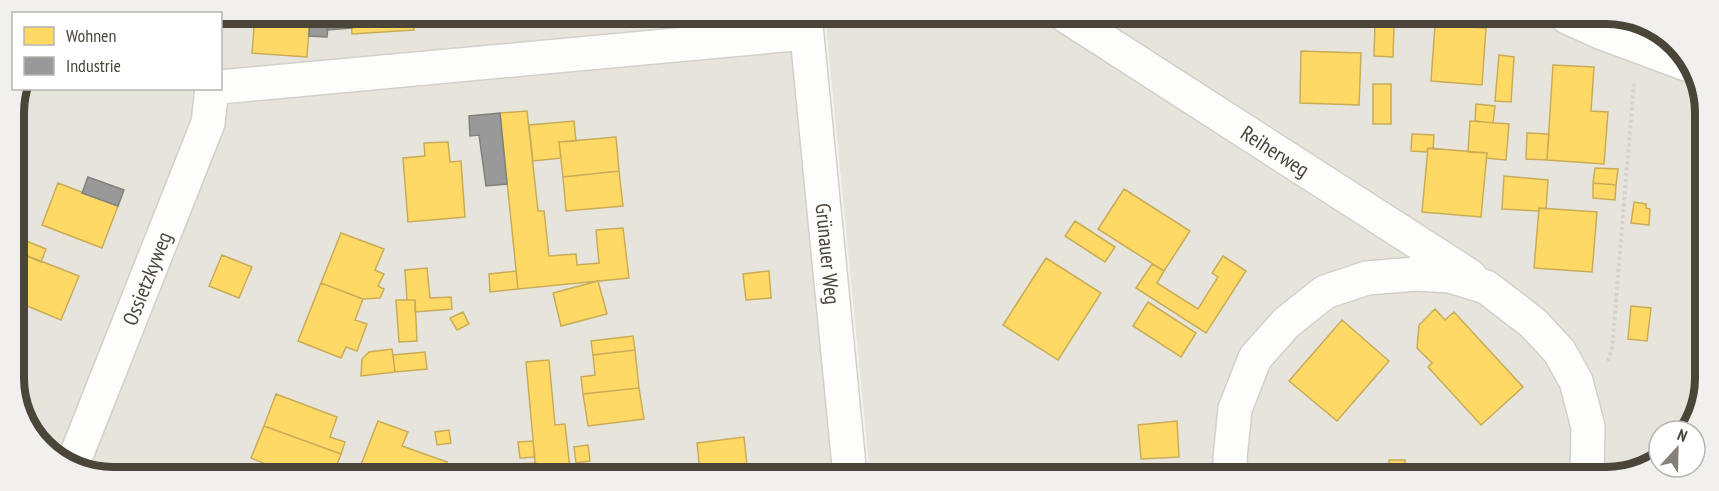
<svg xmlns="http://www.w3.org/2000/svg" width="1719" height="491" viewBox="0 0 1719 491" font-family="'PT Sans Narrow',sans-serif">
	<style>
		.residential { fill: #e7e4dc }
		.homes { fill: #ffd966; stroke: #c9ac58; stroke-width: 1.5 }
		.industry { fill: #999; stroke: #82807c; stroke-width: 1.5 }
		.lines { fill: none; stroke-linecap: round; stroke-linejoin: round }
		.minor-casing { stroke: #d2d0cb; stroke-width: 36 }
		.path { stroke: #d3d2cc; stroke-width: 4; stroke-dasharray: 3 3; stroke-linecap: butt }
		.minor { stroke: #fdfdfc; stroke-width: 33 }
		.labels { text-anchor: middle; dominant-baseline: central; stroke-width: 6; stroke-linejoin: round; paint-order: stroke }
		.street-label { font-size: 21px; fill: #4b4439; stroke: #fff }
		.rim { fill: none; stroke: #4b4439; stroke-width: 8 }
	</style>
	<rect width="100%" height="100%" fill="#f4f2ee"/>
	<path class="residential" d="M221 14 788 15 833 476 87 474 42 448 15 398 14 106 22 89 220 88Z
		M825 15 1632 17 1681 47 1704 94 1702 404 1684 431H1659V460L1613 477 870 476Z"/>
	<path class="homes" d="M255 14H310L307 57 252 53Z
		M351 14H413L414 30 352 34Z
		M1375 23 1394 24 1393 57 1374 56Z
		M1435 25 1486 28 1482 85 1431 81Z
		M1301 51 1361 53 1359 105 1300 103Z
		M1499 55 1514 57 1511 102 1495 101Z
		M1553 65 1594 67 1591 111 1608 112 1604 164 1547 160Z
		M1373 84H1391V124H1373Z
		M1476 104 1495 106 1493 123 1475 121Z
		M527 111 538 211H544L549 256 576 254 577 265 599 263 596 230 623 228 629 278 518 289 500 113Z
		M574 121 576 141 559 142 561 158 533 161 529 125Z
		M1470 121 1509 124 1506 160 1486 158 1487 153 1468 152Z
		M1527 133 1549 134 1547 160 1526 159Z
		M1412 134 1434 135 1433 149 1428 148 1427 152 1411 151Z
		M616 137 619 171 563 177 559 142Z
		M1694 140 1703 141V161L1693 160Z
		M448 142 450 162 461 161 465 217 408 222 403 158 425 156 424 143Z
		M1428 148 1487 153 1481 217 1422 212Z
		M1595 168 1618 169 1616 185 1593 183Z
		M619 171 623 206 566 211 563 177Z
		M1504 176 1548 180 1546 209 1539 208V211L1502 209Z
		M58 183 118 206 102 248 42 225Z
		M1593 183 1616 185 1615 200 1593 198Z
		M1124 189 1190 231 1164 271 1098 229Z
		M1634 202 1646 204V208L1650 209 1649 225 1631 223Z
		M1539 208 1597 212 1592 272 1534 268Z
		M1075 221 1115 247 1105 262 1065 236Z
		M341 233 384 249 375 270 384 274 378 286 384 289 380 298 363 299 321 283Z
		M14 236 46 249 41 262 15 251Z
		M15 251 79 276 61 320 15 301Z
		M222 255 252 267 239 298 209 286Z
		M1223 256 1246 271 1206 333 1136 288 1152 264 1164 271 1157 283 1198 309 1218 277 1212 273Z
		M1046 258 1101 293 1058 360 1003 325Z
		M427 268 430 298 451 297 452 309 415 312V300H407L405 270Z
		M516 271 518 289 490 292 489 274Z
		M769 271 771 298 746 300 743 274Z
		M598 281 607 314 561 326 553 293Z
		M321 283 363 299 355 320 367 324 357 351 346 347 341 358 298 341Z
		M396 300H415L417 341 399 342Z
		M1148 302 1196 333 1181 357 1133 326Z
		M1631 306 1651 308 1647 341 1628 339Z
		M1435 309 1445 320 1454 312 1523 387 1481 425 1428 367 1432 363 1417 348 1419 325Z
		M463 312 469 324 457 330 450 318Z
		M1342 320 1389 361 1337 421 1289 381Z
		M633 336 635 350 593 355 591 341Z
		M392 349 395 372 361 376 362 359 369 352Z
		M635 350 639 388 583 394 581 377 595 375 593 355Z
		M425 352 427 369 395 372 393 355Z
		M549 360 555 425 565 424 570 470 536 473 526 362Z
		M1696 374 1702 375V404L1691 420Z
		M639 388 644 419 588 426 583 394Z
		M276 394 337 417 330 437 345 442 341 454 264 426Z
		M378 421 408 432 402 446 447 462 442 475H357Z
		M1177 421 1179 457 1141 459 1138 425Z
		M264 426 341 454 335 470 320 465 316 475H293L251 458Z
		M449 430 451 443 437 445 435 432Z
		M744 437 748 475H722L721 469 700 472 697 443Z
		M533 441 535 457 520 458 518 442Z
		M588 445 590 461 576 463 574 447Z
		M1389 460H1405V477H1390Z
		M536 463 537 475H520L519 464Z
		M1320 473V477H1265V474Z
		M1498 474H1551V477H1498Z"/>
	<path class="industry" d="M310 14H329L327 37 309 36Z
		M329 14H351L352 28 327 30Z
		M500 113 507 184 486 186 479 135 470 136 469 116Z
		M88 177 124 190 118 206 82 193Z"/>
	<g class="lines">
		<g class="minor-casing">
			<g id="minor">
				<path id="s1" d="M805 15 850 476"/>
				<path id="s2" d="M1066 16 1470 276"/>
				<path d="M1567 17 1600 32 1689 65"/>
				<path d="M220 87 806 33"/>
				<path id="s3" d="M72 466 208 123 212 88"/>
				<path d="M1231 477 1230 458 1235 409 1255 358 1286 323 1325 292 1367 278 1416 274 1450 276 1486 287 1533 323 1559 351 1576 381 1588 427 1587 477"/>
			</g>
		</g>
		<path class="path" d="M485 14 510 21
			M1608 361 1612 349 1634 82"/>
		<use href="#minor" class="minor"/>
	</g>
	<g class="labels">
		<g class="street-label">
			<text stroke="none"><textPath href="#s2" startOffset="249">Reiherweg</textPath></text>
			<text stroke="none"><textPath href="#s1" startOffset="240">Grünauer Weg</textPath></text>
			<text stroke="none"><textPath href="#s3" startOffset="202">Ossietzkyweg</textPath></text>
		</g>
	</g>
	<path d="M0 0H1719V491H0ZM113 24H1606A89 89 0 0 1 1695 113V378A89 89 0 0 1 1606 467H113A89 89 0 0 1 24 378V113A89 89 0 0 1 113 24Z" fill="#f1f0ef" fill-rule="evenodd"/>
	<path class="rim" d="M113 24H1606A89 89 0 0 1 1695 113V378A89 89 0 0 1 1606 467H113A89 89 0 0 1 24 378V113A89 89 0 0 1 113 24Z"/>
	<rect x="12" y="12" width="210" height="78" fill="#ffffff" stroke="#b7b4b0" stroke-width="1.5"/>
	<rect x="24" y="27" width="30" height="18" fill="#ffd966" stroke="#b7b4b0" stroke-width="1.5"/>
	<text x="66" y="42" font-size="18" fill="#4b4439">Wohnen</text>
	<rect x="24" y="57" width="30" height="18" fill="#999999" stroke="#b7b4b0" stroke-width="1.5"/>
	<text x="66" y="72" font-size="18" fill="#4b4439">Industrie</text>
	<g transform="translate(1677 449) rotate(22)"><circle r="28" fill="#ffffff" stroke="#b7b4b0" stroke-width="1.5"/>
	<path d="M0-4.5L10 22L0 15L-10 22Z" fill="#868178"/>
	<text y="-9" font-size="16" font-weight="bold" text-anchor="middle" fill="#4b4439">N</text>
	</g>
</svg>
